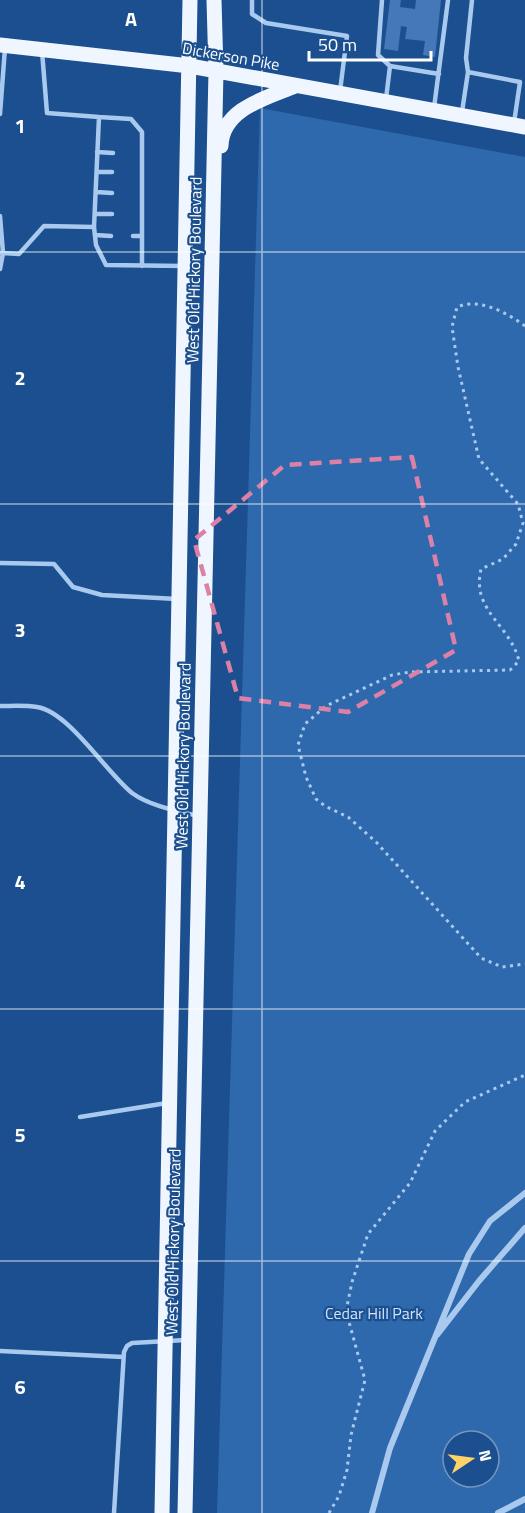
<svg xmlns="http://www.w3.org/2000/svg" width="525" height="1513" viewBox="0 0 525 1513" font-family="'Titillium Web',sans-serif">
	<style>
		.green { fill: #2e69ad; fill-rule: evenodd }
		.building { fill: #4478b7 }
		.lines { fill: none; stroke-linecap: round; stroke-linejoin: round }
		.path { stroke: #a9c9ee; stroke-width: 3; stroke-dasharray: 3 4.5; stroke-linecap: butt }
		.lane { stroke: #a9c9ee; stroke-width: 4.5 }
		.street { stroke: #a9c9ee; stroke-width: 6 }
		.primary { stroke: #f0f6ff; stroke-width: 15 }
		.marked { fill: none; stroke: #dd80a5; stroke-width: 4.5; stroke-dasharray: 12 8; stroke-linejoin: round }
		.grid { fill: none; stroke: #fff; stroke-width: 1.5; stroke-opacity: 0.55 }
		.labels { text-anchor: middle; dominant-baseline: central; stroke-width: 4.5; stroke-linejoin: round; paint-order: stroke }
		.street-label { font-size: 16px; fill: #fff; stroke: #1b4f8f }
		.park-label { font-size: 16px; fill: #cfe3fa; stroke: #1b4f8f }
		.grid-label { font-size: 20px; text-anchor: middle; font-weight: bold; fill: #fff; stroke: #1b4f8f; stroke-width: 4.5; stroke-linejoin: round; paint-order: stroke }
	</style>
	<rect width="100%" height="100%" fill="#1b4f8f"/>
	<path class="green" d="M260 108 525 157V1513H217ZM453 1441H489V1477H453Z"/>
	<path class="building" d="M390 0H401L400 7 415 9 416 0H441L435 57 423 55 425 41 405 39 407 27 401 26 398 51 384 49Z"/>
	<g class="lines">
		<path class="path" d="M525 326C507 313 479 297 457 307L452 327 458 367 479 459 518 504 523 523 516 544 503 559 481 569C471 611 510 624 519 661L510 670 410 672 392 675 326 706 305 724 298 745 306 777 316 799 325 806 348 817 377 843 481 958 502 967 525 964
			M329 1513 339 1496 347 1470 351 1435 365 1380 346 1311 352 1282 368 1234 410 1183 435 1131 465 1102 525 1075"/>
		<path class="lane" d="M252 0V14L266 23 347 36 340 91
			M382 0 378 55 390 66 439 74
			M42 51 47 113 99 117 94 227 96 245 106 265 183 266
			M468 72 466 58 472 0
			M386 99 390 66
			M434 108 448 0
			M462 112 468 72 520 82 514 123
			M0 114 5 48
			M99 117 131 119 142 132V266
			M97 152 113 153
			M97 172H112
			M96 192 112 193
			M95 214H112
			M0 216 3 253 19 254 44 226 94 227
			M95 235 111 236
			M133 236H142
			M0 253H3L0 269
			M0 563 54 564 73 587 102 595 177 599
			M0 706C12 706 25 705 37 707 69 712 105 771 132 793 150 806 177 811 198 816
			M80 1117 167 1103
			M0 1351 123 1357
			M114 1513 124 1352 127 1346 132 1343 186 1340"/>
		<path class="street" d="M437 1335 479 1281 525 1228
			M372 1513 390 1448 469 1254 490 1221 525 1193
			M498 1513 525 1499"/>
		<path class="primary" d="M0 45 190 66 525 127
			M221 146C222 109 266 98 295 86
			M162 1513 190 0
			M185 1513 216 71 214 0"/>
	</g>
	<path class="marked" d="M412 457 456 650 348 712 238 698 194 540 285 465Z"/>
	<path class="grid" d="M262 0V1513M0 252H525M0 504H525M0 756H525M0 1009H525M0 1261H525"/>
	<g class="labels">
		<g class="street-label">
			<text transform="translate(231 56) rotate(10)">Dickerson Pike</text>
			<text transform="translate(194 270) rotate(-89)">West Old Hickory Boulevard</text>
			<text transform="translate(183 756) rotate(-89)">West Old Hickory Boulevard</text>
			<text transform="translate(173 1242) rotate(-89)">West Old Hickory Boulevard</text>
		</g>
		<g class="park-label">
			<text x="374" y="1313">Cedar Hill Park</text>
		</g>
	</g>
	<g class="grid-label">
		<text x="131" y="26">A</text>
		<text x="20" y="133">1</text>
		<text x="20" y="385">2</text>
		<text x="20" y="637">3</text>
		<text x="20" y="889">4</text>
		<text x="20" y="1142">5</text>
		<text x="20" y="1394">6</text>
	</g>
	<g transform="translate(471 1459) rotate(77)"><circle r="28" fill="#1b4f8f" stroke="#7695bc" stroke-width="1.5"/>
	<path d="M0-4.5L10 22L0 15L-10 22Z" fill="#ffd166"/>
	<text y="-9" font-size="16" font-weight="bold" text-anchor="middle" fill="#ffffff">N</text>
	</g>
	<path d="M309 51v9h122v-9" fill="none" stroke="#ffffff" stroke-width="3"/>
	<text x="318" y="51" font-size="18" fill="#ffffff" stroke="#1b4f8f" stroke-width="4.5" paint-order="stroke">50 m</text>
</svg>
